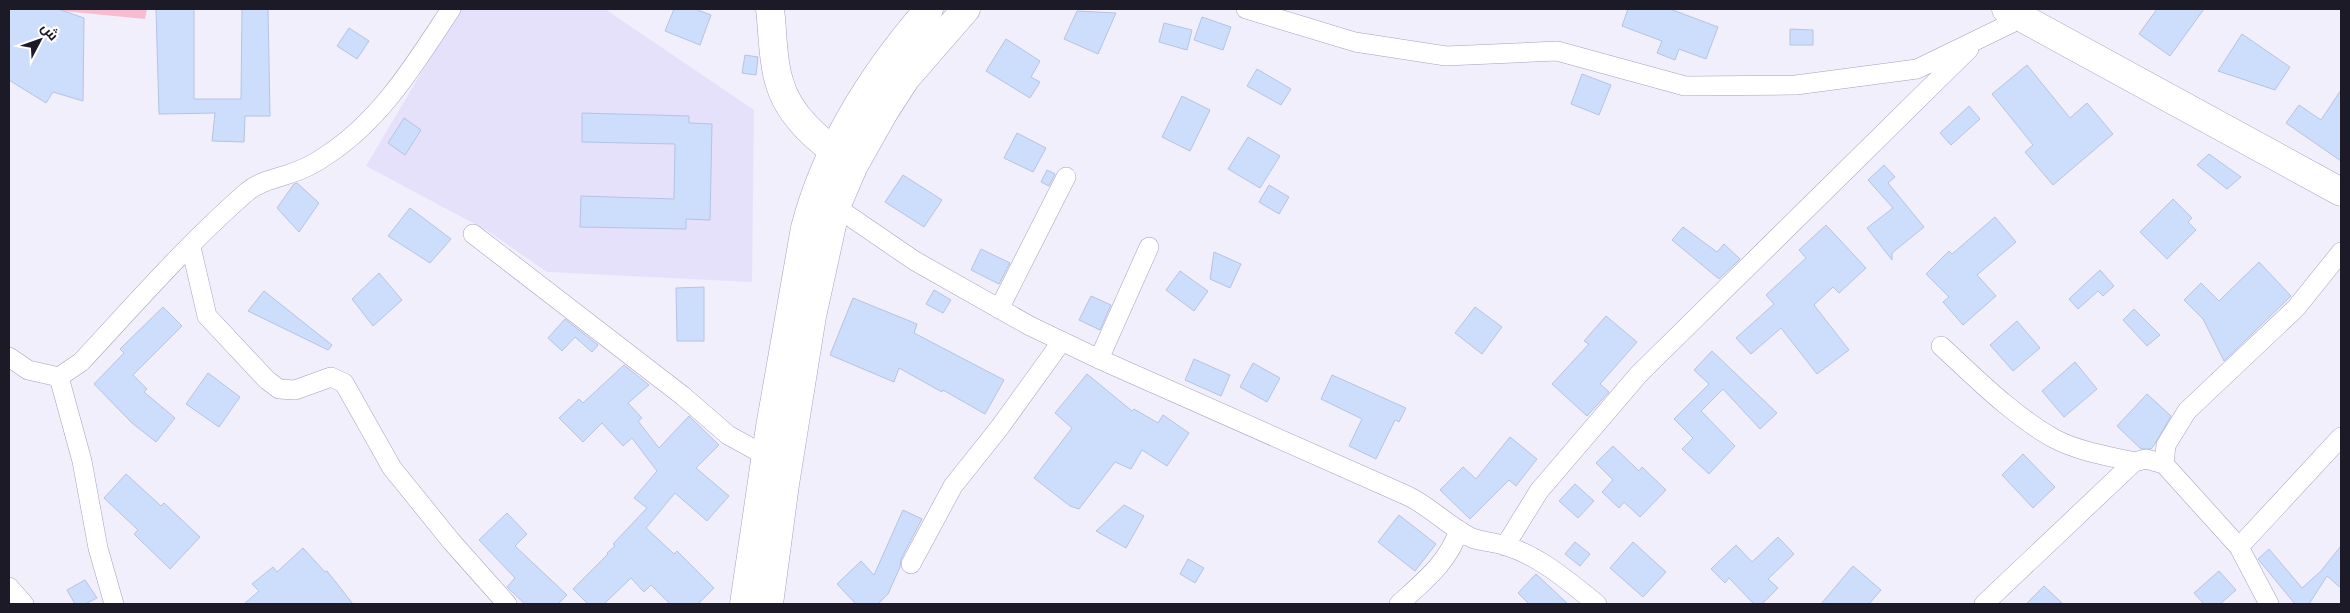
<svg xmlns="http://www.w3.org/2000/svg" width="2350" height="613" viewBox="0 0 2350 613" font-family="Inter,Cairo,sans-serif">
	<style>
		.built { fill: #e6e1fa }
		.green { fill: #f6bcd0 }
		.building { fill: #cdddfc; stroke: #b4c4e1 }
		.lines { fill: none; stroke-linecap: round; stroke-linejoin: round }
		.minor-casing { stroke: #a6a0bf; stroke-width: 20 }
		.secondary-casing { stroke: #a6a0bf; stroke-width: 29 }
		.minor { stroke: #fff; stroke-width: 19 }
		.secondary { stroke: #fff; stroke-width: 28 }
	</style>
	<rect width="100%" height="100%" fill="#f1effc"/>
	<path class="built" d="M459 9H605L754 110 752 282 547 272 488 231 366 166Z"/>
	<path class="green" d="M43 9H147L145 19Z"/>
	<path class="building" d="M9 9H58L84 18 83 101 53 92 46 103 9 80Z
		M156 9H194V99H241L242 9H268L270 116H245L244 142 212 141 215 113 159 114Z
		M674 9H695L711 15 700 45 665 31Z
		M1628 9H1670L1718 27 1706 59 1679 49 1675 60 1657 53 1662 41 1622 26Z
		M2157 9H2204L2170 56 2139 34Z
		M1077 11 1116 13 1098 54 1064 39Z
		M1202 17 1231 27 1223 50 1194 40Z
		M1164 23 1192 30 1187 50 1159 42Z
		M349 28 369 41 357 59 337 46Z
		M1790 29 1813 30V45H1790Z
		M2242 34 2290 67 2275 90 2218 71Z
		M1006 39 1040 61 1031 77 1040 82 1030 98 986 71Z
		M745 55 758 57 756 75 742 73Z
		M2027 65 2070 118 2087 103 2113 134 2053 185 2025 152 2033 145 1992 94Z
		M1257 69 1291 89 1281 105 1247 86Z
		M1582 74 1611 85 1599 115 1571 104Z
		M2341 90V161L2286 123 2299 105 2321 120Z
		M1182 96 1210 110 1190 151 1162 137Z
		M1969 106 1980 119 1951 145 1940 133Z
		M582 113 689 116V123L712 124 710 220 686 219V229L580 227 581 196 674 199 675 144 582 142Z
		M404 118 421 130 405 155 388 143Z
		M1017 133 1046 148 1033 172 1004 158Z
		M1248 137 1280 156 1260 188 1228 169Z
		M2209 154 2241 177 2227 189 2197 165Z
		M1884 165 1895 177 1888 183 1924 227 1892 253V260L1867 228 1893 208 1868 180Z
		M1047 170 1055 174 1049 186 1041 182Z
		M903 175 942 200 924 227 885 202Z
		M297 183 319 203 299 232 277 208 294 184Z
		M1269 185 1289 197 1279 214 1259 202Z
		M2173 199 2192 218 2188 222 2196 230 2167 259 2140 232Z
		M410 208 451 239 430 263 388 236Z
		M1995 217 2016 242 1977 275 1996 296 1963 325 1943 302 1949 297 1926 274 1949 251 1952 254Z
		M1826 225 1866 268 1839 293 1833 287 1814 305 1849 350 1817 374 1781 328 1751 354 1736 338 1774 304 1766 295 1806 258 1799 250Z
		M1683 227 1717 252 1724 244 1740 259 1719 279 1672 240Z
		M981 249 1010 263 999 284 971 270Z
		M1214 252 1241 264 1230 288 1210 279Z
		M2259 262 2291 296 2224 361 2203 319 2184 300 2201 283 2219 301Z
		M2100 270 2114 286 2103 296 2098 291 2078 309 2069 299Z
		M1180 271 1208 291 1194 311 1166 290Z
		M379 273 402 300 373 326 352 299Z
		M704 287V341H677L676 288Z
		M934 290 951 300 943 313 926 304Z
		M264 291 332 345 328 350 248 311Z
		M1091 296 1111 305 1100 330 1079 320Z
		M853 298 917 324 914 333 1004 380 985 414 943 390 942 392 899 368 894 382 830 355Z
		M163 307 182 326 133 375 147 389 144 392 175 418 156 442 132 423 94 384 124 353 120 349Z
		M1475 307 1502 327 1482 354 1455 333Z
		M2134 309 2160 335 2147 346 2123 320Z
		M1606 316 1637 342 1600 384 1609 392 1587 416 1552 384 1589 344 1584 341Z
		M565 319 598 345 592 352 575 337 562 351 548 338Z
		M2017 321 2040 348 2013 371 1990 345Z
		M1712 351 1777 413 1760 429 1723 389 1701 411 1735 446 1709 474 1682 449 1693 438 1674 419 1709 384 1694 370Z
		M1194 359 1230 375 1221 396 1185 380Z
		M2075 362 2097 389 2064 417 2042 391Z
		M1253 363 1280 378 1267 402 1240 387Z
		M624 365 649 385 628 403 642 418 638 421 659 448 689 416 719 445 696 468 729 496 707 521 675 493 646 528 674 554 677 551 714 588 698 604H670L651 585 644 592 631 578 604 604H588L573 589 608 554 607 553 615 546 613 544 647 508 634 498 657 471 632 438 623 446 602 423 583 442 559 418 579 399 583 403Z
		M208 373 240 397 219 427 186 404Z
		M1087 374 1132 411 1134 409 1158 423 1163 415 1189 433 1167 466 1142 450 1131 469 1115 462 1079 509 1070 506 1034 478 1072 428 1055 413Z
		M1332 375 1406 408 1399 422 1395 420 1376 459 1349 446 1362 419 1321 399Z
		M2147 394 2171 416 2155 444 2151 449H2141L2117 426Z
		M1510 437 1537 459 1516 486 1509 480 1470 519 1440 490 1463 467 1476 479Z
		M1613 446 1639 471 1642 467 1666 490 1640 517 1624 502 1619 508 1602 492 1613 480 1596 463Z
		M2023 454 2055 487 2033 508 2002 475Z
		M126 474 161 506 164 503 200 537 170 569 134 534 138 530 104 498Z
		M1575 484 1594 501 1578 518 1559 501Z
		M1124 505 1144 516 1126 548 1096 531Z
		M903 510 922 519 901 559 900 567 888 594 878 604H856L837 584 861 561 874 575Z
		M507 513 527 534 515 546 567 595 558 604H525L507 587 515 578 479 540Z
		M1399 515 1436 544 1415 571 1378 542Z
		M1778 537 1794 554 1768 579 1778 588 1762 604H1754L1729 578 1725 583 1711 569 1736 545 1752 562Z
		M1575 542 1590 554 1580 566 1565 554Z
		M1633 542 1666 572 1643 597 1610 568Z
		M2341 546V588L2327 576 2309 604H2295L2258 559 2269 549 2302 588 2321 571Z
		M303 548 325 572 327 571 353 604H244L259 591 252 584 273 567 277 572Z
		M1188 559 1204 568 1195 583 1180 574Z
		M1853 566 1881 590 1869 604H1821Z
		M2219 571 2236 590 2220 604H2204L2194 593Z
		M1536 574 1568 604H1529L1518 593Z
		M85 580 97 598 85 604H75L67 590Z
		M2044 586 2063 604H2026Z"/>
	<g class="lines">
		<g class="minor-casing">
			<path id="minor" d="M1246 9 1355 42 1446 56 1557 51 1685 86 1796 85 1917 69 2022 18
				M836 207 915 261 1030 326 1099 359 1408 496C1431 507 1449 527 1472 538 1483 542 1495 542 1506 546 1540 556 1569 582 1597 604
				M473 234 683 396 728 435 766 456
				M191 247 207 316 267 380 279 389 295 390 331 377 344 383 392 468 451 541 507 604
				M999 309 1066 177
				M1941 346C1976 378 2011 414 2053 438 2077 451 2108 456 2134 462
				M9 357 28 370 59 377 81 362C135 304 188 243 248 191 259 182 273 179 286 175 299 171 316 163 327 155 382 119 416 62 451 9
				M1099 359 1149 247
				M59 377 82 461 98 548 114 604
				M1505 546 1539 491 1639 374 1969 49
				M2239 547 2341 437
				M911 564 953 486 1000 427 1062 341
				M9 587 24 604
				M1399 604C1423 582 1448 563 1459 530
				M1984 604 2134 462 2146 459 2164 464
				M2269 604 2239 547 2164 464 2166 445 2187 411 2296 308 2341 252"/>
		</g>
		<g class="secondary-casing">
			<path id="secondary" d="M770 9C773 32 772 59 779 81 788 116 820 142 848 161
				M2006 9 2341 192
				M744 604 770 427 805 228C827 145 873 73 929 9
				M769 604 785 484 812 316 836 207 854 165 884 112 906 78 966 9"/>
		</g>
		<use href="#minor" class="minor"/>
		<use href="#secondary" class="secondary"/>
	</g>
	<rect width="2350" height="613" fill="none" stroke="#1c1a26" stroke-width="20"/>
	<g transform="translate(40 40) rotate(49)" stroke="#ffffff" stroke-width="4" paint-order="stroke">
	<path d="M0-4L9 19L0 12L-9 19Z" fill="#1c1a26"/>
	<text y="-8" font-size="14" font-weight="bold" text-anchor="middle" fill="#1c1a26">ش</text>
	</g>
</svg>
